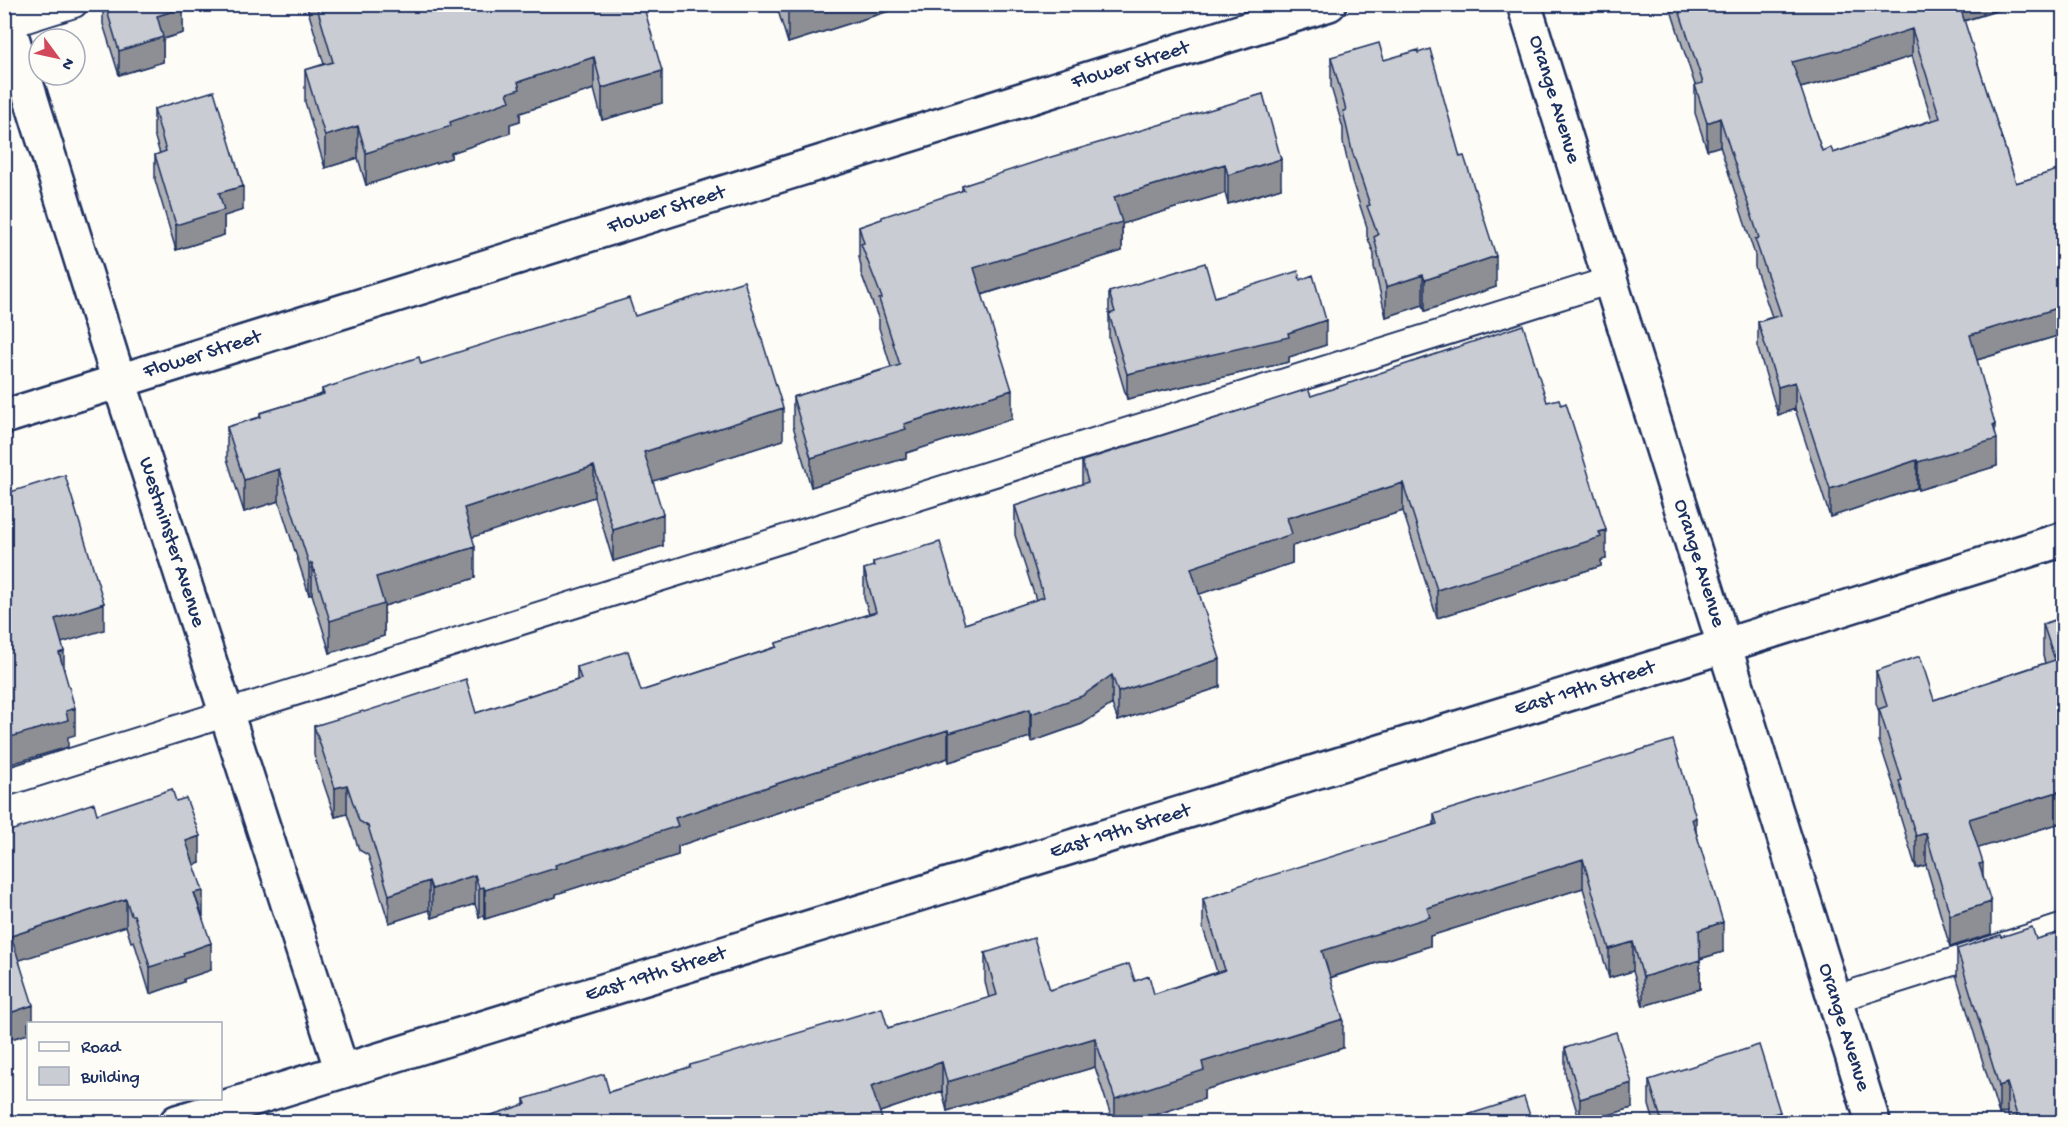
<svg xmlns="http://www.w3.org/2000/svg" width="2068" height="1127" viewBox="0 0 2068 1127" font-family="'Gochi Hand',sans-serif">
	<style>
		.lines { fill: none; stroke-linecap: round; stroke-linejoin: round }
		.service-casing { stroke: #1b2f5e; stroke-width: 30 }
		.minor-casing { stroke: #1b2f5e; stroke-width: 38 }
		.tertiary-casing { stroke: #1b2f5e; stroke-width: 38 }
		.service { stroke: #fdfcf7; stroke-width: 26 }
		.minor { stroke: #fdfcf7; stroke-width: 33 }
		.tertiary { stroke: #fdfcf7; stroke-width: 33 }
		.wall { fill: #adafb5; stroke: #1b2f5e; stroke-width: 1.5; fill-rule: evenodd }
		.shaded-wall { fill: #8d8f94; stroke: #1b2f5e; stroke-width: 1.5 }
		.building { fill: #c9ccd3; stroke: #1b2f5e; stroke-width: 1.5; fill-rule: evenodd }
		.labels { text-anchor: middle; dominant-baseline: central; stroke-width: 5; stroke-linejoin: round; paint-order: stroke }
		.street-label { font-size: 21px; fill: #1b2f5e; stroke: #fdfcf7 }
	</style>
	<rect width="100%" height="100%" fill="#fdfcf7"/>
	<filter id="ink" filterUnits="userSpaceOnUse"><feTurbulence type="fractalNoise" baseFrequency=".0167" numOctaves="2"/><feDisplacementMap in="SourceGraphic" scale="12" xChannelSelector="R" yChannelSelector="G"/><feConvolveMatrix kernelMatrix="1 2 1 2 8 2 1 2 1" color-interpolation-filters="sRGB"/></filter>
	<g filter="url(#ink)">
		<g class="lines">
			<g class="service-casing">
				<path id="service" d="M4 26 74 4
					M4 783 1611 280
					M1835 999 2064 927"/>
			</g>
			<g class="minor-casing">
				<g id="minor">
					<path id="s1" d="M1524 4 1873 1122"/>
					<path id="s2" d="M4 12 119 381 342 1071"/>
					<path id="s3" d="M4 417 1329 4"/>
				</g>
			</g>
			<g class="tertiary-casing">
				<g id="tertiary">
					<path id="s4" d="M177 1122 1679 660 2064 539"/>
				</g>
			</g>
			<use href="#service" class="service"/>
			<use href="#minor" class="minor"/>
			<use href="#tertiary" class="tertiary"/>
		</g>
		<path class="wall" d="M103 4H182L183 33 163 39V62L119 75 103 24Z
			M306 4H643L662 103 602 120 594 89 520 113V121L510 124V133L451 153V158L366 185 358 158 325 168 305 102V70L324 64Z
			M776 4H911L788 43Z
			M1669 4H2019L1964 21 2016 183 2064 168V334L1977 360 1995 432 1997 466 1918 490 1917 488 1830 517 1795 409 1778 415 1758 349V322L1772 317 1755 267V255L1720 146 1707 150 1695 113V85ZM1912 56 1932 120 1833 153 1822 151 1800 88 1866 71Z
			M1418 53 1496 287 1425 311 1423 305 1386 317 1374 267V254L1367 236V227L1352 181 1343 142V128L1331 87V57L1384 60Z
			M1263 94 1281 188 1228 204 1225 193 1122 224V251L982 295 1012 419 906 453V458L811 487 793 426V397L891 367 879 328V320L861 273V266L859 257V227L962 191V186Z
			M154 109 243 210 224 216V235L176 250 155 180V155L160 154 154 134Z
			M1300 280 1326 345 1289 357V362L1127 399 1109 338V292L1215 297Z
			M635 316 783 440 653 481 663 546 613 561 594 497 472 537 475 578 384 606V636L330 653 312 594 309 595 279 501 244 512 227 459V427L260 417V413L322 394V389L421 364Z
			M1311 396 1547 402 1606 559 1601 560V566L1437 618 1403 511 1292 546V563L1199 594 1220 687 1118 721 1112 704 1082 724 1031 742 1030 737 949 762 948 758 782 811 678 846V855L556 894V897L485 919 484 916 479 917 475 904 432 918 429 910 389 923 368 855 359 850 347 814 335 817 314 755V726L364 712 476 713 577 680V667L641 691 776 647V643L869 614 864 598V569L873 567V562L965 624 1036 600 1015 535V506L1082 484V461Z
			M2064 617V822L1978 848 1991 934 1950 947 1926 865 1916 868 1899 813V802L1879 741V712L1876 703V671L1934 700 2045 663 2043 656V624Z
			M176 801 200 863 194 865 211 970 184 979V982L150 994 134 941 131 942 126 926 19 960 33 1023 28 1034 4 1041V833L97 814Z
			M1434 814 1696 831 1723 952 1700 959V989L1643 1006 1633 971 1609 978 1583 888 1430 936V946L1330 978 1343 1048 1204 1090V1099L1133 1122H1113L1095 1067 947 1111 942 1091 880 1112 524 1104V1099L609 1092 690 1067V1065L888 1028 989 998 985 982V953L1050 990 1135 981 1154 994 1217 972 1203 928V899L1434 825Z
			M1957 949 2064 1122H2010L2007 1112 1999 1114 1957 978Z
			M1565 1048 1632 1108 1585 1122H1580L1565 1073Z
			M1649 1080 1780 1122H1654L1649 1105Z"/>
		<path class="shaded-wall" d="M804 4H911L788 43V9Z
			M1956 4H2019L1956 23Z
			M183 8V33L163 39V62L119 75V51L157 16Z
			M1912 29V56L1866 71 1792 90V62Z
			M594 57V89L520 113V121L510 124V133L451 153V158L366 185V153L450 122 507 93 518 82Z
			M662 71V103L602 120V88Z
			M1720 118V146L1707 150V123Z
			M358 126V158L325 168V136Z
			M1281 159V188L1228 204V175Z
			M1225 164V193L1122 224V251L974 297V268L1114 197Z
			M243 186V210L224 216V235L176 250V225L219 193Z
			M10 254V283L4 285V256Z
			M1496 256V287L1425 311V280Z
			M1423 275V305L1386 317V287Z
			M2064 306V334L1970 362V335Z
			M1326 320V345L1289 357V362L1127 399V374L1288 333Z
			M1795 382V409L1778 415V387Z
			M1012 390V419L906 453V458L811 487V458L904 424Z
			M783 408V440L644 484V452Z
			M1995 424V439H1997V466L1918 490V462Z
			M1917 460V488L1830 517V489Z
			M594 466V497L464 540V508Z
			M279 469V501L244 512V480Z
			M1403 483V511L1292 546V563L1191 597V568L1287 518Z
			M663 514V546L613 561V530Z
			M1606 530V559L1601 560V566L1437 618V590Z
			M475 547V578L384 606V636L330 653V621L376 577Z
			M312 563V594L309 595V564Z
			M104 603V630L55 645V619Z
			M64 651V678L59 653Z
			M1220 659V687L1118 721V692Z
			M1112 675V704L1082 724 1031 742V714Z
			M75 708V735L68 737V747L4 766V739L66 711Z
			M1030 709V737L949 762V733Z
			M948 730V758L782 811 678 846V855L556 894V897L485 919V890L675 818 782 782Z
			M347 785V814L335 817V788Z
			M2064 790V822L1969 851V819Z
			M1696 818V847L1692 819Z
			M1926 833V865L1916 868V836Z
			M200 836V863L186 868V841Z
			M1583 859V888L1430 936V946L1322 980V951L1427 908Z
			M1983 863V895L1979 864Z
			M475 875V904L432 918V889Z
			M429 881V910L389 923V895Z
			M484 887V916L479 917V888Z
			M203 891V917L194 893Z
			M126 899V926L11 963V936Z
			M1991 902V934L1950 947V915Z
			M1723 922V952L1699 959V930Z
			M1633 942V971L1609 978V949Z
			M211 943V970L184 979V982L150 994V967L183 953Z
			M1700 960V989L1643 1006V977Z
			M33 1005V1023H28V1034L4 1041V1015Z
			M1343 1019V1048L1204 1090V1099L1133 1122H1115V1099L1202 1062Z
			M1095 1038V1067L947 1111V1082Z
			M942 1062V1091L871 1115V1086Z
			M1632 1083V1108L1585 1122H1580V1099Z
			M2007 1083V1112L1999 1114V1086Z
			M1780 1112V1122H1747Z"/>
		<path class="building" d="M105 4H182L183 8 157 16 163 37 119 51Z
			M316 4H643L662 71 602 88 594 57 518 82 520 89 507 93 510 101 450 122 451 126 366 153 358 126 325 136 305 70 333 62Z
			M786 4H804L788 9Z
			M1677 4H1959L2016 183 2064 168V306L1970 335 1995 424 1993 425 1997 439 1918 462 1917 460 1830 489 1795 382 1778 387 1758 322 1781 315 1755 239 1759 238 1720 118 1707 123 1695 85 1703 83ZM1912 29 1940 118 1833 153 1831 147 1822 151 1792 62 1866 44Z
			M1379 43 1384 60 1418 50V53L1430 49 1460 157 1464 156 1496 256 1425 280 1423 275 1386 287 1374 237 1378 235 1367 206 1370 205 1352 151 1343 111 1346 110 1331 57Z
			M214 91 243 186 219 193 224 210 176 225 155 155 166 151 154 109Z
			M1263 94 1281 159 1228 175 1225 164 1114 197 1122 222 974 268 1012 390 904 424 906 429 811 458 793 397 900 365 879 299 882 298 861 244 864 243 859 227 882 219V217L964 190 962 186 1041 160Z
			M4 238 10 254 4 256Z
			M1205 263 1215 297 1298 271 1300 280 1313 275 1326 320 1288 333 1289 337 1127 374 1109 314 1115 312 1109 292Z
			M744 281 783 408 644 452 663 514 613 530 594 466 464 508 475 547 376 577 384 604 330 621 312 563 309 564 279 469 244 480 227 427 261 417 260 413 324 394 322 389 419 357 421 364 629 298 635 316Z
			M1523 325 1547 402 1559 399 1561 405 1566 403 1606 530 1599 532 1601 537 1437 590 1403 483 1287 518 1292 534 1191 568 1220 659 1118 692 1112 675 1082 696 1031 714 1030 709 949 733 948 730 782 782 675 818 678 826 555 865 556 868 485 890 484 887 479 888 475 875 432 889 429 881 389 895 368 826 359 821 347 785 335 788 314 726 363 711 364 712 466 679 476 713 581 679 577 667 628 651 641 691 777 647 776 643 876 612 864 569 874 566 873 562 940 542 965 624 1044 597 1015 506 1088 482 1082 461 1308 389 1311 396Z
			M65 475 104 603 55 619 64 651 59 653 75 708 66 711 68 720 4 739V494Z
			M2064 617V790L1969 819 1983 863 1979 864 1991 902 1950 915 1926 833 1916 836 1899 781 1902 780 1879 709 1887 706 1876 671 1920 656 1934 700 2055 660 2043 624Z
			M1673 740 1696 818 1692 819 1723 922 1699 930 1700 960 1643 977 1633 942 1609 949 1583 859 1427 908 1430 917 1322 951 1343 1019 1202 1062 1204 1070 1115 1099 1095 1038 947 1082 942 1062 871 1086 883 1122H469L526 1104 524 1099 604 1074 609 1092 690 1067V1065L882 1008 888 1028 997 995 985 953 1034 938 1050 990 1129 964 1135 981 1149 976 1154 994 1225 970 1203 899 1234 889V887L1437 824 1434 814Z
			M172 789 176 801 186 798 200 836 186 841 203 891 194 893 211 943 183 953 184 956 150 967 134 915H131L126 899 11 936 33 1005 4 1015V833L94 803 97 814Z
			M2032 927 2036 939 2064 931V1122H2019L2007 1083 1999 1086 1957 949 2000 935 2001 937Z
			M1616 1032 1632 1083 1580 1099 1565 1048Z
			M1759 1045 1780 1112 1747 1122H1662L1649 1080Z
			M1524 1097 1532 1122H1445Z"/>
	</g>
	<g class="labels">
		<g class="street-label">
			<text stroke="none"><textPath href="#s3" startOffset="1180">Flower Street</textPath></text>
			<text stroke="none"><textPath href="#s1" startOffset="100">Orange Avenue</textPath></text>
			<text stroke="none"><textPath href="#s3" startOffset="694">Flower Street</textPath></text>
			<text stroke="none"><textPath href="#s3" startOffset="208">Flower Street</textPath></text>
			<text stroke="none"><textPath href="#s2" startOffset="556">Westminster Avenue</textPath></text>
			<text stroke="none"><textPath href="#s1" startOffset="586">Orange Avenue</textPath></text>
			<text stroke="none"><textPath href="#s4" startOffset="1473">East 19th Street</textPath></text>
			<text stroke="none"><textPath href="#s4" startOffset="987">East 19th Street</textPath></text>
			<text stroke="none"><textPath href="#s4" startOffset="501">East 19th Street</textPath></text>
			<text stroke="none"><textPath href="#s1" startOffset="1072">Orange Avenue</textPath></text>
		</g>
	</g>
	<rect width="2068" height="1127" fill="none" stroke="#fdfcf7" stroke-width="24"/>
	<rect x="12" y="12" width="2044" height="1103" fill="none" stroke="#1b2f5e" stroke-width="2" filter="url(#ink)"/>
	<rect x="27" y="1022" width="195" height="78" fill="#fdfcf7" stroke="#a3aaba" stroke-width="1.5"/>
	<rect x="39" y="1042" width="30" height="9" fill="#fdfcf7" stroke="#a3aaba" stroke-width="1.5"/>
	<text x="81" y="1052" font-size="18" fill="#1b2f5e">Road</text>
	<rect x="39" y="1067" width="30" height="18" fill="#c9ccd3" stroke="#a3aaba" stroke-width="1.5"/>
	<text x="81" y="1082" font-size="18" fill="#1b2f5e">Building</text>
	<g transform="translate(57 57) rotate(123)"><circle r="28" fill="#fdfcf7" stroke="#a3aaba" stroke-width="1.5"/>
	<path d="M0-4.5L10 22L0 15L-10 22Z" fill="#d1495b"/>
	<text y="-9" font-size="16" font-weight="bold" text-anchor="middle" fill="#1b2f5e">N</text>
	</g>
</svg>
